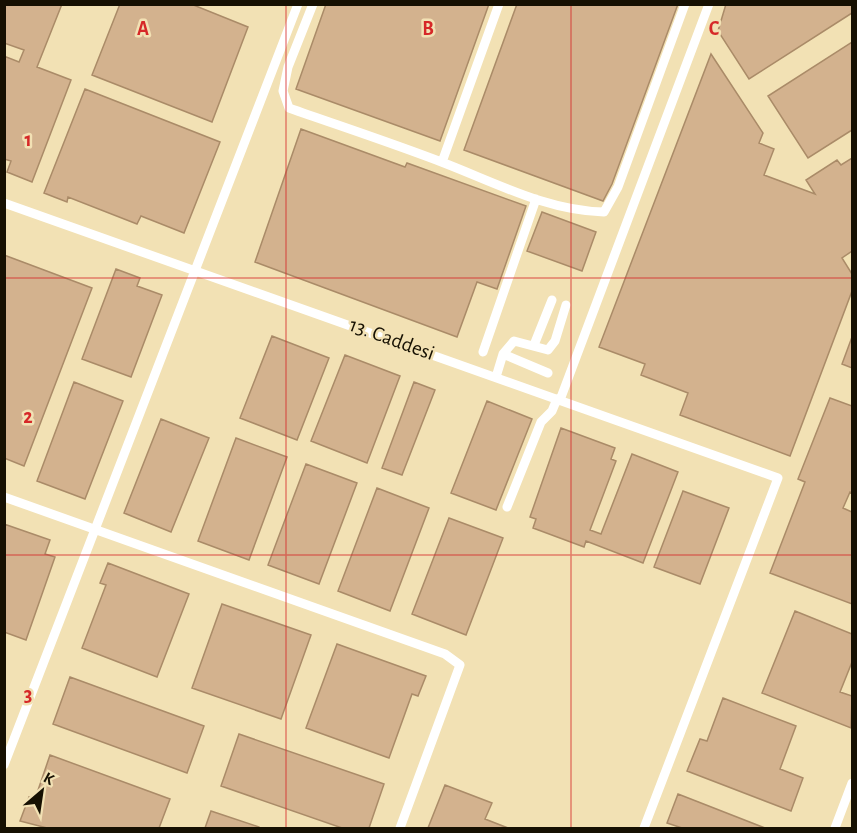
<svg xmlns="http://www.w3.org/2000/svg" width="857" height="833" viewBox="0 0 857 833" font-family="'Alegreya Sans',sans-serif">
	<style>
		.building { fill: #d3b28e; stroke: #aa8b68; stroke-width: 1.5 }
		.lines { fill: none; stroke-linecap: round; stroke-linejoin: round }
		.minor { stroke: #fff; stroke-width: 9 }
		.grid { fill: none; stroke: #d62828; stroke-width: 1.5; stroke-opacity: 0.55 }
		.labels { text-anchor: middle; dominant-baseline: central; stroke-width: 5; stroke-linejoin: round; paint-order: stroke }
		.street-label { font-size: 21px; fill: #161002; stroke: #f2e1b4 }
		.grid-label { font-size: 20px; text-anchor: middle; font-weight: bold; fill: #d62828; stroke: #f2e1b4; stroke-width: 5; stroke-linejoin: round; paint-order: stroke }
	</style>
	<rect width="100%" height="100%" fill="#f2e1b4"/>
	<path class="building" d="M4 4H62L37 67 71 80 32 182 7 172 11 161 4 159V56L19 62 24 50 4 43Z
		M120 4H191L248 27 212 122 92 75Z
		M326 4H489L440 141 296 89Z
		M517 4H678L612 184 603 201 464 150Z
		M726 4H852V13L749 79 718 31Z
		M852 42V130L808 158 768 96Z
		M711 54 763 133 759 143 774 149 764 175 815 194 806 180 837 160 841 165 852 158V251L842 258 852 274V291L790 456 680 415 688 393 641 375 645 364 599 347Z
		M85 89 220 142 184 233 141 216 137 224 68 197 67 202 44 193Z
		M301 129 405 167 407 163 526 206 497 289 477 282 457 337 255 262Z
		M542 212 596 232 582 271 527 251Z
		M4 255 92 288 24 466 4 458Z
		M116 269 140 278 137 286 162 295 131 377 82 359Z
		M272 336 329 358 297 440 240 418Z
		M852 337V368L842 364Z
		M345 355 400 376 367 463 311 441Z
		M74 382 123 401 85 499 37 481Z
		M414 382 435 390 402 475 382 468Z
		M830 398 852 406V493L850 492 843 508 852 512V604L770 573 805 482 798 479Z
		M487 401 532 419 496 510 451 493Z
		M161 419 209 438 171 532 124 513Z
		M561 428 615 448 611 459 616 461 590 530 601 534 632 454 678 472 643 563 586 541 584 547 533 528 536 519 530 517Z
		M236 438 287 457 249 560 198 541Z
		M306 464 357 483 319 584 268 565Z
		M377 488 429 508 390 611 338 591Z
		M683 491 729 508 700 584 654 567Z
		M449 518 503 538 466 635 412 614Z
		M4 524 50 540 45 554 55 557 26 640 4 632Z
		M108 563 189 594 157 677 82 648 106 585 100 583Z
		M222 604 311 635 281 719 192 688Z
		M795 611 852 634V662L840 692 852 696 851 728 762 693Z
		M337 644 426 676 418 696 412 694 389 758 306 728Z
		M70 677 204 726 187 773 53 724Z
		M723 698 796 726 780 769 803 778 791 811 687 771 700 739 707 741Z
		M239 734 384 784 369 828H342L221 786Z
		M50 755 170 799 159 828H47L20 821 29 797 35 799Z
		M445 785 492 803 485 819 508 828H428Z
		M678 794 765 828H682L667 823Z
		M211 811 259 827V828H205Z"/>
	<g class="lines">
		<path class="minor" d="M313 4 288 67 283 91 289 108C340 126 392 143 444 163 496 183 548 211 604 212L618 187 685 4
			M442 162 499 4
			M4 203 778 478 644 828
			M534 345 552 300
			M483 352 536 199
			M503 354 548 373
			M496 377 503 354 514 341 548 350 555 341 566 305
			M560 400 709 4
			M4 497 445 654 460 665 400 828
			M507 507 541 422 552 411 557 399
			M4 765 298 4
			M835 828 852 783"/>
	</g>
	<path class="grid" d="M286 4V828M571 4V828M4 278H852M4 555H852"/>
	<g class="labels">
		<g class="street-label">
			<text transform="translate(392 339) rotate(20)">13. Caddesi</text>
		</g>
	</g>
	<g class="grid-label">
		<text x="143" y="35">A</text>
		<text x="428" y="35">B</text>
		<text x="714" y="35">C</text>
		<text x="28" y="146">1</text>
		<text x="28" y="423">2</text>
		<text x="28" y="701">3</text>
	</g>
	<rect width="857" height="833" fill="none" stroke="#161002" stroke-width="12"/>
	<g transform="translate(42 791) rotate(29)" stroke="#f2e1b4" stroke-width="4.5" paint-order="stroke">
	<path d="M0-4.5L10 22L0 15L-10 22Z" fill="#161002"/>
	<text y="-9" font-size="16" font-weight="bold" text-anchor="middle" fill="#161002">K</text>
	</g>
</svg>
